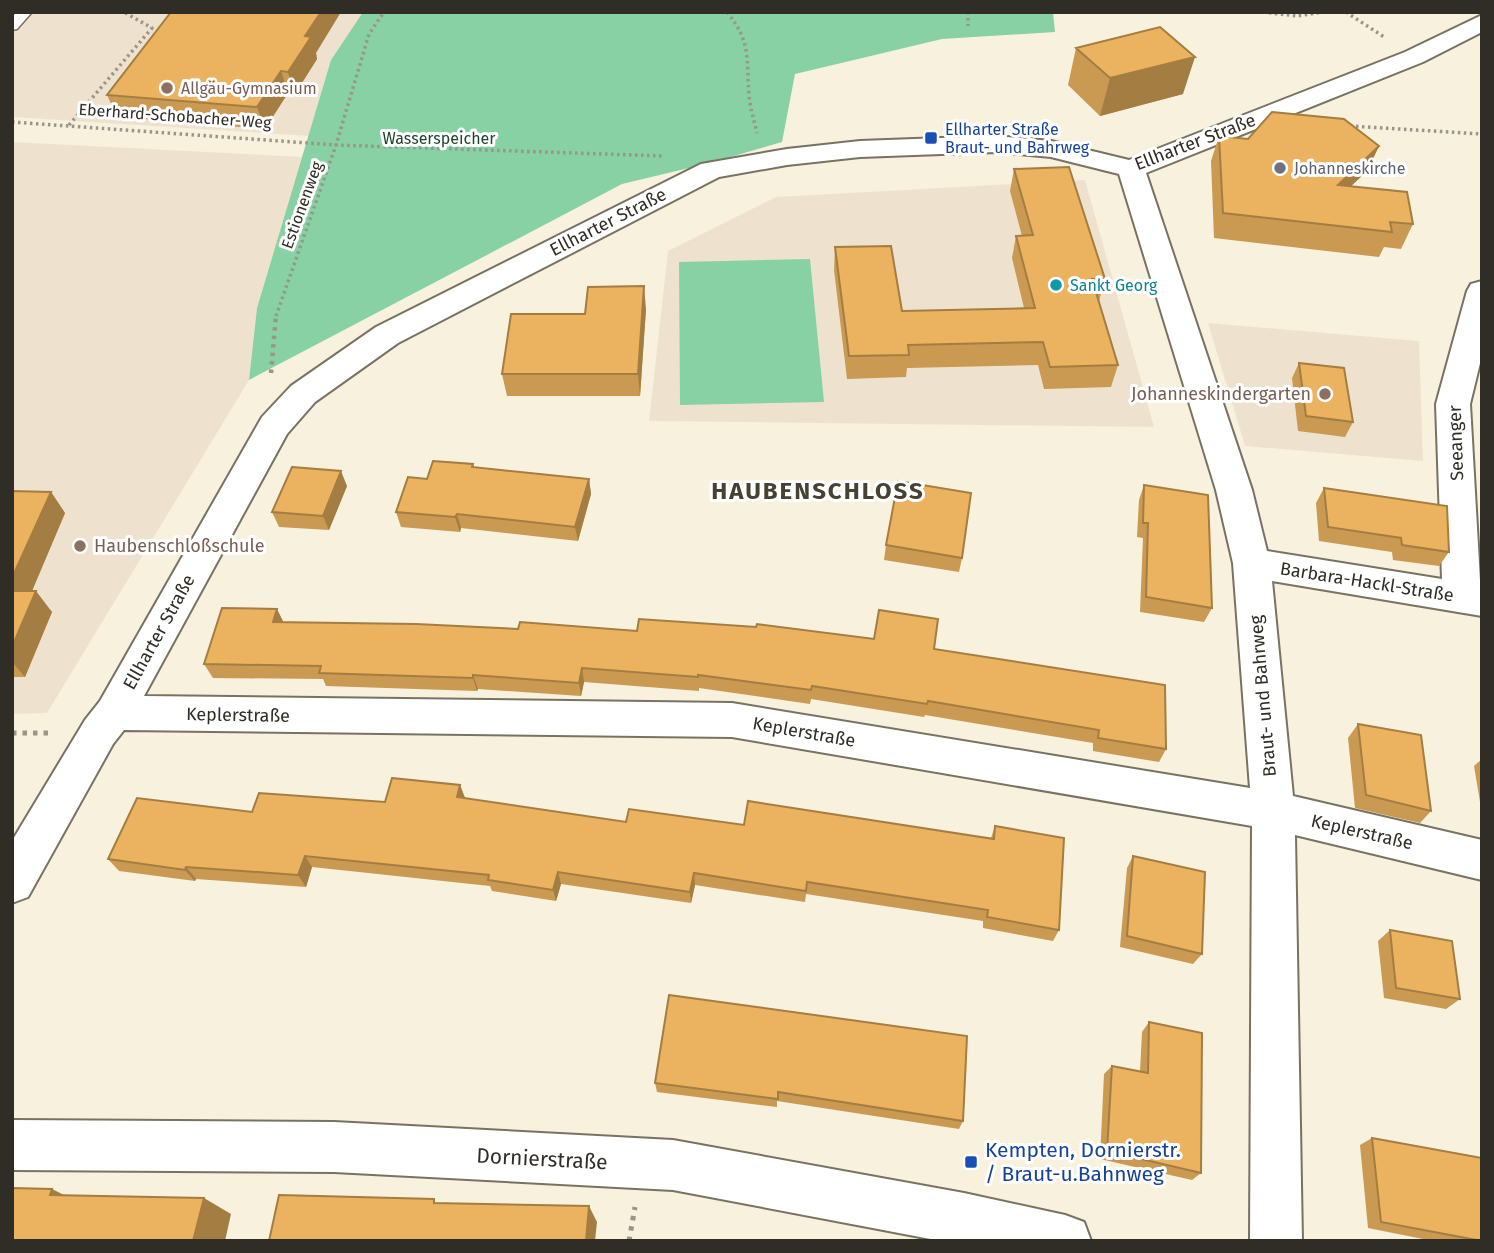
<svg xmlns="http://www.w3.org/2000/svg" width="1494" height="1253" viewBox="0 0 1494 1253" font-family="'Fira Sans',sans-serif">
	<style>
		.education { fill: #eee2cf }
		.green { fill: #88d1a4 }
		.lines { fill: none; stroke-linecap: round; stroke-linejoin: round }
		.service-casing { stroke: #787262; stroke-width: 3 }
		.minor-casing { stroke: #787262; stroke-width: 4 }
		.path-far2 { stroke: #999588; stroke-width: 3.5; stroke-dasharray: 2.5 3.5; stroke-linecap: butt }
		.path-far1 { stroke: #999588; stroke-width: 4.5; stroke-dasharray: 3.5 5; stroke-linecap: butt }
		.path { stroke: #999588; stroke-width: 5; stroke-dasharray: 4.5 6; stroke-linecap: butt }
		.service { fill: #fff; fill-rule: evenodd }
		.minor { fill: #fff; fill-rule: evenodd }
		.wall { fill: #ca9952 }
		.shaded-wall { fill: #a47d42 }
		.building { fill: #ebb25f; stroke: #a47d42; stroke-width: 2 }
		.education-dot { fill: #8d6e63; stroke: #fff; stroke-width: 2.5 }
		.transit-dot { fill: #1a4fb4; stroke: #fff; stroke-width: 2.5 }
		.worship-dot { fill: #6b7280; stroke: #fff; stroke-width: 2.5 }
		.culture-dot { fill: #0f9aa8; stroke: #fff; stroke-width: 2.5 }
		.labels { text-anchor: middle; dominant-baseline: central; stroke-width: 6; stroke-linejoin: round; paint-order: stroke }
		.far-education-label { font-size: 16px; fill: #785e54; stroke: #fff; text-anchor: start }
		.far-street-label { font-size: 16px; fill: #302d26; stroke: #fff }
		.far-transit-label { font-size: 16px; fill: #164399; stroke: #fff; text-anchor: start }
		.far-park-label { font-size: 16px; fill: #1c432d; stroke: #fff }
		.far-worship-label { font-size: 16px; fill: #5b616d; stroke: #fff; text-anchor: start }
		.far-culture-label { font-size: 16px; fill: #0d838f; stroke: #fff; text-anchor: start }
		.street-label { font-size: 18px; fill: #302d26; stroke: #fff }
		.education-label { font-size: 18px; fill: #785e54; stroke: #fff; text-anchor: end }
		.near-transit-label { font-size: 21px; fill: #164399; stroke: #fff; text-anchor: start }
		.near-street-label { font-size: 21px; fill: #302d26; stroke: #fff }
		.district-label { font-size: 24px; font-weight: bold; letter-spacing: 2px; fill: #464132; stroke: #fff }
	</style>
	<rect width="100%" height="100%" fill="#f7f1de"/>
	<path class="education" d="M12 12H363L331 60 309 136 12 117Z
		M12 142 302 157 257 308 249 380 47 713 12 714Z
		M1085 180 1154 427 649 421 668 251 776 197Z
		M1208 323 1419 341 1423 461 1245 446Z"/>
	<path class="green" d="M363 12H1053L1055 32 942 39 795 74 782 142 710 163 622 184 249 380 257 308 331 60Z
		M810 259 824 402 680 405 679 262Z"/>
	<g class="lines">
		<g class="service-casing">
			<path id="service" d="M17 12H32L17 29 12 30V17Z"/>
		</g>
		<g class="minor-casing">
			<path id="minor" d="M1482 15V32L1423 62 1146 173 1252 490 1267 551 1442 579 1436 404 1467 291 1471 284 1482 281V355L1470 404 1482 616 1272 581 1293 796 1482 840V880L1295 835 1302 1241H1250L1252 826 732 737 124 730 113 744 28 897 12 903V841L85 720 100 701 262 417 291 386 376 327 701 164 787 149 860 141 996 136 1051 141 1129 160 1405 52ZM996 152 1051 157 1119 174 1216 490 1233 563 1250 788 732 703 144 696 287 434 315 402 398 343 719 177 787 165 860 157Z
				M12 1120 334 1122 673 1140 964 1193 1065 1215 1084 1222 1091 1241H941L673 1190 334 1172 12 1170Z"/>
		</g>
		<path class="path-far2" d="M727 12C752 43 746 59 749 95 750 108 754 120 757 133
			M968 12V26
			M1263 12 1297 16 1323 12
			M1346 12 1384 37
			M12 122 336 145 665 156
			M69 125 152 28 124 12
			M1350 126 1482 134
			M276 316 336 145 369 34 384 12"/>
		<path class="path-far1" d="M271 373 276 315"/>
		<path class="path" d="M12 733H53
			M629 1241 635 1207"/>
		<use href="#service" class="service"/>
		<use href="#minor" class="minor"/>
	</g>
	<path class="wall" d="M1076 48 1183 94 1100 116 1068 85Z
		M316 53 317 59 295 94 288 93 265 129 117 117 107 95Z
		M1219 136 1248 139 1379 146 1367 171 1351 186 1413 224 1401 249 1384 247 1379 257 1214 238 1211 161Z
		M1014 169 1105 279 1099 301 1118 365 1111 387 1044 389 1038 365 907 368 906 377 847 379 834 270 835 247 902 311 1024 308 1012 258 1016 236H1022L1010 191Z
		M646 309 640 396H507L502 374Z
		M1299 363 1353 422 1345 437 1298 431 1292 378Z
		M473 464 474 467 589 479 591 494 578 541 461 528 460 532 401 527 396 512 427 479Z
		M1144 485 1212 608 1204 622 1140 612 1143 538 1137 537 1139 500Z
		M347 486 329 530 279 527 272 512Z
		M1324 488 1449 552 1439 566 1393 560 1392 552 1319 541 1316 503Z
		M12 491 51 492 65 513 32 591 52 612 25 677H12Z
		M886 545 962 558 959 572 884 560Z
		M284 622 518 629 637 631 934 649 1166 749 1159 762 1093 751V743L925 715 924 717 811 699 810 704 699 688V691L584 682 581 696 478 689 477 691 326 686 323 679 213 678 204 664Z
		M1358 724 1431 811 1420 823 1355 808 1348 738Z
		M1482 759V814L1474 766Z
		M460 785 465 798 626 822 744 825 991 838 995 826 1059 930 1053 941 983 928V921L806 894 805 902 695 885 691 903 561 884 556 901 492 891 490 886 312 867 306 887 196 879 195 881 119 871 108 859 252 812 385 802Z
		M1133 856 1202 954 1193 964 1120 947 1127 868Z
		M1390 930 1460 999 1446 1009 1384 998 1378 941Z
		M669 995 963 1121 959 1129 777 1101V1107L657 1092 655 1083Z
		M1149 1022 1201 1173 1192 1180 1100 1159 1104 1074 1112 1066 1140 1072 1142 1032Z
		M1372 1138 1482 1241H1433L1368 1228 1360 1145Z"/>
	<path class="shaded-wall" d="M321 12H341L316 53 317 59 295 94 288 72 305 36Z
		M1195 57 1183 94 1100 116 1110 78Z
		M281 71 288 93 265 129 257 107Z
		M1379 146 1367 171 1327 209 1338 185Z
		M644 286 646 309 640 396 638 374Z
		M341 471 347 486 329 530 323 516Z
		M589 479 591 494 578 541 575 527Z
		M51 492 65 513 23 612 12 599V578Z
		M457 514 461 528 460 532 455 517Z
		M36 591 52 612 25 677 12 662V647Z
		M277 609 284 623 273 622Z
		M582 668 584 682 581 696 579 683Z
		M473 675 478 689 477 691 473 678Z
		M460 785 465 798 457 797Z
		M305 856 312 867 306 887 298 875Z
		M186 867 196 879 195 881 185 870Z
		M558 872 561 884 556 901 553 890Z
		M694 873 695 885 691 903 690 892Z
		M52 1189 86 1206 50 1195Z
		M204 1198 231 1214 225 1241H193Z
		M589 1206 597 1222 595 1241H586Z"/>
	<path class="building" d="M171 12H321L305 36 311 37 288 72 281 71 257 107 107 95Z
		M1160 27 1195 57 1110 78 1076 48Z
		M1272 112 1344 119 1379 146 1338 185 1407 192 1413 224 1390 222 1392 232 1223 213 1219 136 1248 139Z
		M1069 167 1105 279H1092L1118 365 1050 367 1043 342 908 345 909 355 849 356 835 247 891 246 902 311 1035 308 1016 236 1033 235 1014 169Z
		M644 286 638 374H502L511 314H585L588 287Z
		M1299 363 1344 368 1353 422 1306 416Z
		M433 461 473 464 472 467 589 479 575 527 457 514 455 517 396 512 408 477 427 479Z
		M292 467 341 471 323 516 272 512Z
		M898 481 971 493 962 558 886 545Z
		M1144 485 1208 495 1212 608 1146 597 1148 523H1143Z
		M1324 488 1447 506 1449 552 1402 545 1401 538 1328 527Z
		M12 491 51 492 12 578Z
		M12 591H36L12 647Z
		M222 608 277 609 273 622 416 624 518 629 520 622 637 631 639 619 756 627 757 624 874 639 879 610 938 619 934 649 1165 685 1166 749 1098 738 1099 730 928 701 927 704 812 686 811 690 698 675V677L582 668 579 683 473 675V678L319 673 321 666 204 664Z
		M1358 724 1421 735 1431 811 1366 795Z
		M392 778 460 785 457 797 626 822 629 809 744 825 748 801 994 839 995 826 1064 838 1059 930 987 917 988 910 807 882 806 891 694 873 690 892 558 872 553 890 488 880 489 875 305 856 298 875 186 867 185 870 108 859 137 798 252 812 259 793 385 802Z
		M1133 856 1205 872 1202 954 1127 936Z
		M1390 930 1452 941 1460 999 1396 988Z
		M669 995 967 1036 963 1121 778 1092V1099L655 1083Z
		M1149 1022 1202 1033 1201 1173 1107 1151 1112 1066 1148 1073Z
		M1372 1138 1482 1158V1241L1381 1222Z
		M12 1188 52 1189 50 1195 204 1198 193 1241H12Z
		M279 1195 434 1199V1203L589 1206 586 1241H269Z"/>
	<g class="education-dot">
		<circle cx="167" cy="88" r="7"/>
		<circle cx="1325" cy="394" r="7"/>
		<circle cx="80" cy="546" r="7"/>
	</g>
	<g class="transit-dot">
		<rect x="924" y="131" width="14" height="14" rx="3.5"/>
		<rect x="964" y="1155" width="14" height="14" rx="3.5"/>
	</g>
	<circle class="worship-dot" cx="1280" cy="168" r="7"/>
	<circle class="culture-dot" cx="1056" cy="285" r="7"/>
	<g class="labels">
		<g class="far-education-label">
			<text x="181" y="88">Allgäu-Gymnasium</text>
		</g>
		<g class="far-street-label">
			<text transform="translate(175 116) rotate(4)">Eberhard-Schobacher-Weg</text>
			<text transform="translate(302 205) rotate(-70)">Estionenweg</text>
		</g>
		<g class="far-transit-label">
			<text x="945" y="129">Ellharter Straße<tspan x="945" dy="18">Braut- und Bahrweg</tspan></text>
		</g>
		<g class="far-park-label">
			<text x="439" y="138">Wasserspeicher</text>
		</g>
		<g class="far-worship-label">
			<text x="1294" y="168">Johanneskirche</text>
		</g>
		<g class="far-culture-label">
			<text x="1070" y="285">Sankt Georg</text>
		</g>
		<g class="street-label">
			<text transform="translate(1195 142) rotate(-21)">Ellharter Straße</text>
			<text transform="translate(608 222) rotate(-27)">Ellharter Straße</text>
			<text transform="translate(1456 443) rotate(-92)">Seeanger</text>
			<text transform="translate(1367 582) rotate(9)">Barbara-Hackl-Straße</text>
			<text transform="translate(159 632) rotate(-61)">Ellharter Straße</text>
			<text transform="translate(1263 696) rotate(-95)">Braut- und Bahrweg</text>
			<text transform="translate(238 715) rotate(1)">Keplerstraße</text>
			<text transform="translate(804 732) rotate(10)">Keplerstraße</text>
			<text transform="translate(1362 832) rotate(13)">Keplerstraße</text>
		</g>
		<g class="education-label">
			<text x="1311" y="394">Johanneskindergarten</text>
			<text x="94" y="546" text-anchor="start">Haubenschloßschule</text>
		</g>
		<g class="near-transit-label">
			<text x="985" y="1150">Kempten, Dornierstr.<tspan x="985" dy="24">/ Braut-u.Bahnweg</tspan></text>
		</g>
		<g class="near-street-label">
			<text transform="translate(542 1159) rotate(3)">Dornierstraße</text>
		</g>
		<g class="district-label">
			<text x="818" y="491">HAUBENSCHLOSS</text>
		</g>
	</g>
	<rect width="1494" height="1253" fill="none" stroke="#302d26" stroke-width="28"/>
</svg>
